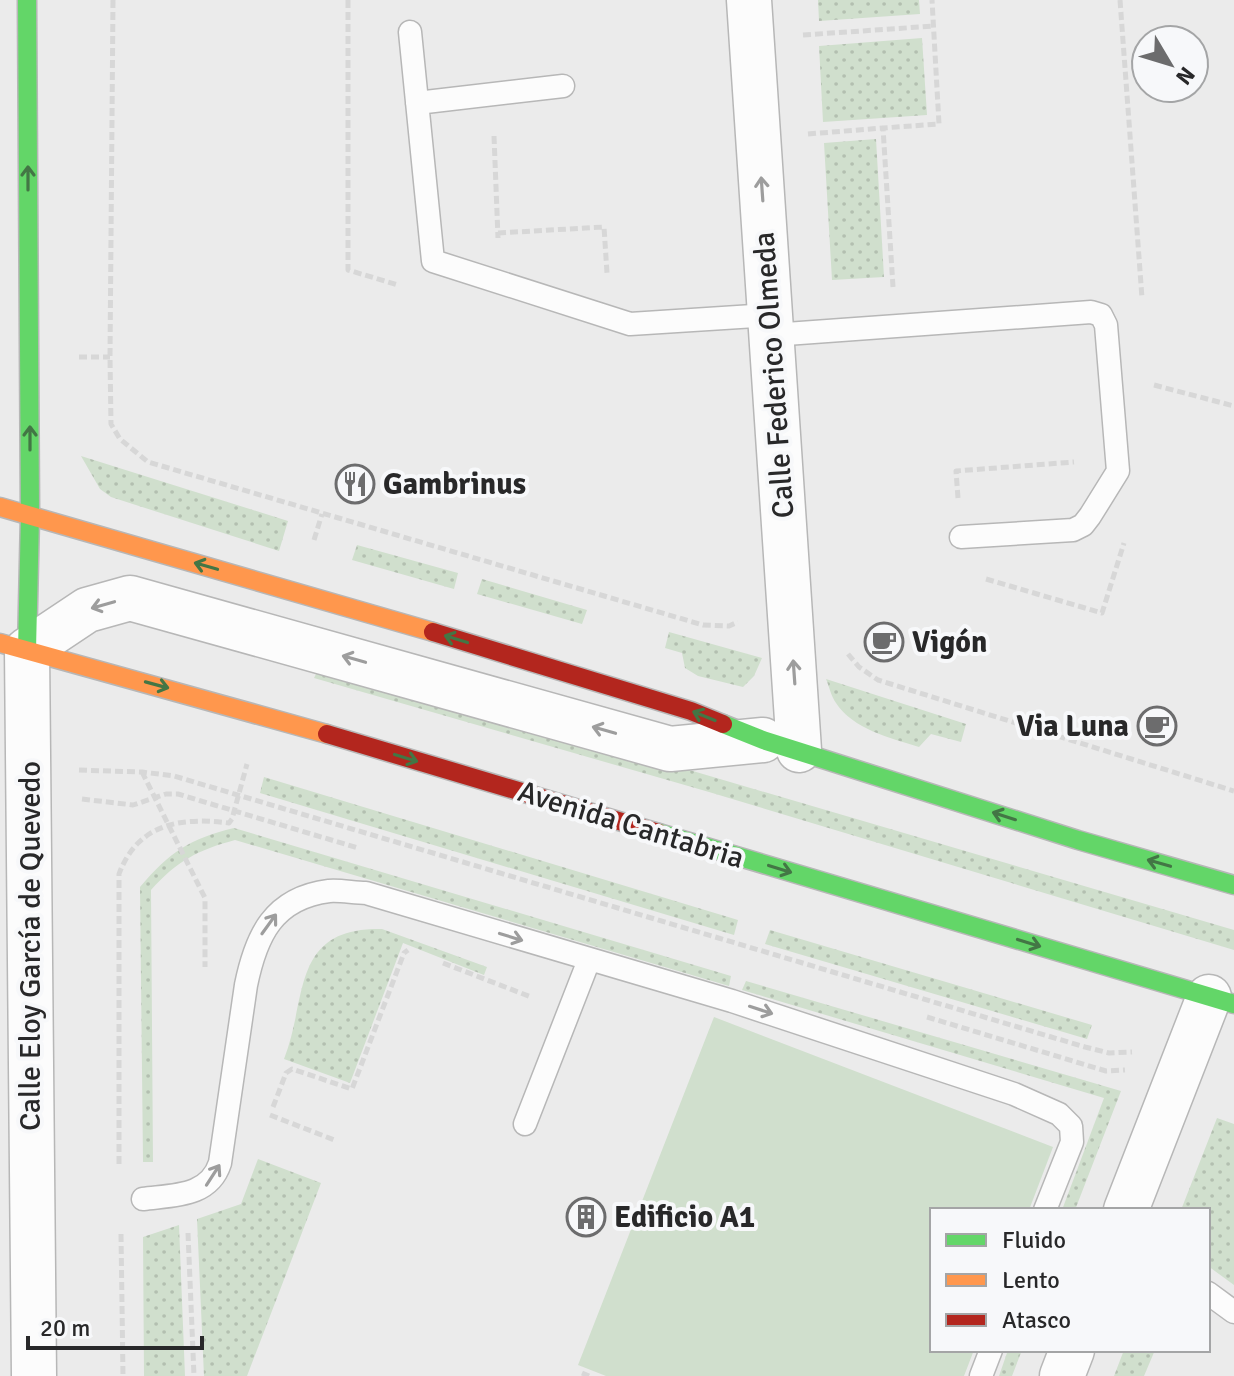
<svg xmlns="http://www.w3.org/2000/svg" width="1234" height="1376" viewBox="0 0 1234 1376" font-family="Signika,sans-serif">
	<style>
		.grass { fill: #d0dfcd }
		.garden { fill: url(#garden-dots) }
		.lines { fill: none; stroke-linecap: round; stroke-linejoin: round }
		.lane-casing { stroke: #b7b7b7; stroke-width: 25 }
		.street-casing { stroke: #b7b7b7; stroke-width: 47 }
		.fast-casing { stroke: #b7b7b7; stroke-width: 21 }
		.slow-casing { stroke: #b7b7b7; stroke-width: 21 }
		.jam-casing { stroke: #b7b7b7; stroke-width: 21 }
		.path { stroke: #d7d7d7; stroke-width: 5; stroke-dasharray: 8 4; stroke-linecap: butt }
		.lane { stroke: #fcfcfc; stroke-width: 22 }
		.street { stroke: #fcfcfc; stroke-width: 44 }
		.fast { stroke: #63d668; stroke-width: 18 }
		.slow { stroke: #ff974d; stroke-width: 18 }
		.jam { stroke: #b3261e; stroke-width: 18 }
		.oneway { stroke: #437645 }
		.oneway2 { stroke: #9d9d9d }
		.labels { text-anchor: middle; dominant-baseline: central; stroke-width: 8; stroke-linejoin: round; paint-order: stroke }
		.street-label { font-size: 30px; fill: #282829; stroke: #f7f8fa }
		.poi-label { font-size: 30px; font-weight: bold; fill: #282829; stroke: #f7f8fa; text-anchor: start }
	</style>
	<defs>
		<pattern id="garden-dots" width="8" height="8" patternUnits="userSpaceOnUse" patternTransform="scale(2)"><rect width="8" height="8" fill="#d0dfcd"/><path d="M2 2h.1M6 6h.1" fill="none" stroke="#b3bfb0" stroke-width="1.8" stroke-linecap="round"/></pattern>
	</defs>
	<rect width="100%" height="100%" fill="#ebebeb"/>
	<path class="grass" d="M714 1017 1053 1147 1029 1210H932V1350H974L964 1376H606L578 1365Z"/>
	<path class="garden" d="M818 0H919L920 14 819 21Z
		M922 38 927 115 823 122 819 46Z
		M876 139 884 277 832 280 824 143Z
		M81 456 288 521 279 551 111 497 100 489Z
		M357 545 458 573 454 589 352 560Z
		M482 579 587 610 582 624 477 594Z
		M669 632 762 658 754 676 743 687 698 676 685 668 682 653 665 648Z
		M322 662 1234 930V950L709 792 314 678Z
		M826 679 966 724 961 742 931 734 919 747C890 738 853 729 836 703 831 696 829 686 826 679Z
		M264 777 738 920 734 935 260 793Z
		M234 828 731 976 729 986 235 840C198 850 177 861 151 890L153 1162H143L140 887C170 852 189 839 234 828Z
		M382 929 487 967 484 975 403 943 350 1083 284 1059C308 999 290 927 382 929Z
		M770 930 1092 1025 1087 1039 765 944Z
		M746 981 1121 1091 1075 1210H1062L1104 1098 742 990Z
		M1217 1118 1234 1124V1285L1208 1266V1210H1181Z
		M258 1159 321 1183 247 1376H204L197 1219 241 1204Z
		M179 1225 185 1376H144L143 1237Z
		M1008 1350H1022L1012 1376H999Z
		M1124 1350H1155L1144 1376H1114Z"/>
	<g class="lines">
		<g class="lane-casing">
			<path id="lane" d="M410 32 433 261 630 324 770 315
				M417 103 563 86
				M772 335 1091 312 1101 315 1106 325 1118 471 1090 516 1083 525 1073 530 961 537
				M525 1124 589 960
				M143 1199C174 1195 209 1197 220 1163L246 985C256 936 273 898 329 891 341 890 354 893 366 893L732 1001 1014 1094 1059 1114 1071 1126 1072 1142 1045 1210
				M1208 1293 1234 1312
				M981 1376 991 1350"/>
		</g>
		<g class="street-casing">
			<path id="street" d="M749 0 799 750
				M1126 1210 1209 997
				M34 1376 27 650 87 610 130 598 670 749 763 740
				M1062 1376 1072 1350"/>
		</g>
		<g class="fast-casing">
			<path id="fast" d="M27 0 30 516 27 650
				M723 724 763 740 1078 840 1234 885
				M659 833 1234 1004"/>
		</g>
		<g class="slow-casing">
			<path id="slow" d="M0 507 433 632
				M0 643 327 734"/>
		</g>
		<g class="jam-casing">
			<path id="jam" d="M433 632 691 711 723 724
				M327 734 659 833"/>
		</g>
		<path class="path" d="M113 0 110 357 111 424 120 439 148 462 703 625 729 626 738 622
			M348 0V270L398 285
			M1120 0 1142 298
			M803 35 934 26
			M808 134 883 128
			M494 136 498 238
			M498 233 604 227 607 273
			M893 287 883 128 939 124 932 0
			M79 357H110
			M1154 385 1234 406
			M958 498 956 471 1074 462
			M314 540 322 514
			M986 579 1102 613 1124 543
			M848 654 859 667 878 680 1234 791
			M79 770 142 772 174 776 1085 1047 1109 1053 1132 1052
			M142 772 205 898V967
			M82 799 133 805 166 794H178L358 848
			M443 963 531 997
			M927 1017 1106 1071 1125 1070
			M273 1107 286 1073 292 1069 352 1089 404 953 408 950
			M270 1115 337 1141
			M119 1164V874C138 823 181 817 229 823L232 819 247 764
			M188 1233 194 1376
			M121 1234 123 1376
			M582 1373 589 1376"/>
		<use href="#lane" class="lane"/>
		<use href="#street" class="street"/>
		<use href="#fast" class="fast"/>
		<use href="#slow" class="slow"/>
		<use href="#jam" class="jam"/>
	</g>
	<defs><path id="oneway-shaft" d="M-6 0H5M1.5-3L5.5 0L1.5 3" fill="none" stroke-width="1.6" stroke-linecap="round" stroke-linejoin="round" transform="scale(2)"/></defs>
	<g class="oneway">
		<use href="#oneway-shaft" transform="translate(28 178) rotate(-90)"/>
		<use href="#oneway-shaft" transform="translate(30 438) rotate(-90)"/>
		<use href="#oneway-shaft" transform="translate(206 566) rotate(-164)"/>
		<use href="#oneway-shaft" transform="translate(456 639) rotate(-163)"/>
		<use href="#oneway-shaft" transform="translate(157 685) rotate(15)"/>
		<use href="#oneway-shaft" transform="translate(704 716) rotate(-158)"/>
		<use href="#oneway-shaft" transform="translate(406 758) rotate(17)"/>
		<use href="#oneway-shaft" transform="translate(1004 816) rotate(-162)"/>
		<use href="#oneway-shaft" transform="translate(1159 863) rotate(-164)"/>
		<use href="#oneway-shaft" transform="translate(780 869) rotate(17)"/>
		<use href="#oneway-shaft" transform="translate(1029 943) rotate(17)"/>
	</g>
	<g class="oneway2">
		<use href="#oneway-shaft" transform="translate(762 189) rotate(-94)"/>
		<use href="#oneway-shaft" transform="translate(103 605) rotate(164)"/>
		<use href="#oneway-shaft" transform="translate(354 659) rotate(-164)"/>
		<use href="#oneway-shaft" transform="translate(794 672) rotate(-94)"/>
		<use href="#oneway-shaft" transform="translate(604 730) rotate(-164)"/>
		<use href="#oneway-shaft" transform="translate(269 924) rotate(-54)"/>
		<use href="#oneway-shaft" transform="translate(511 937) rotate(17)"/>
		<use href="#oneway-shaft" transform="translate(761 1010) rotate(18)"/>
		<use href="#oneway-shaft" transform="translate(213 1175) rotate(-57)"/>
	</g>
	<defs>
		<g id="restaurant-ring" transform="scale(2)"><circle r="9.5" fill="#f7f8fa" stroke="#6c6c6d" stroke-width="1.5"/><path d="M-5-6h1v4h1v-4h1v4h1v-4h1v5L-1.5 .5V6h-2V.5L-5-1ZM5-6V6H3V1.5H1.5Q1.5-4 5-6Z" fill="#6c6c6d"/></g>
		<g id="cafe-ring" transform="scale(2)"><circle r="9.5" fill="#f7f8fa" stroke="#6c6c6d" stroke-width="1.5"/><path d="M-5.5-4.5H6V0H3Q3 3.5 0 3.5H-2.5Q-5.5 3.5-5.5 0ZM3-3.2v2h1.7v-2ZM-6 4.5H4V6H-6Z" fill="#6c6c6d"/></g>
		<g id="building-ring" transform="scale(2)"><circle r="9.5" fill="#f7f8fa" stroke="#6c6c6d" stroke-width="1.5"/><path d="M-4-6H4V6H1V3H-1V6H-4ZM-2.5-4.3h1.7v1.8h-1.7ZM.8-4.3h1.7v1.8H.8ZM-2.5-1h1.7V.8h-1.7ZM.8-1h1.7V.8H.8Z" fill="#6c6c6d"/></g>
	</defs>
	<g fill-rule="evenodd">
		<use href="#restaurant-ring" x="355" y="484"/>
		<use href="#cafe-ring" x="884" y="642"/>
		<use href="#cafe-ring" x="1157" y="726"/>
		<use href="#building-ring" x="586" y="1217"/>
	</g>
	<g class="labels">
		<g class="street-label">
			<text transform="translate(774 375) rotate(-94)">Calle Federico Olmeda</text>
			<text transform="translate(631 825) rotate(17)">Avenida Cantabria</text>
			<text transform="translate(30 946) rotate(-90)">Calle Eloy García de Quevedo</text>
		</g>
		<g class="poi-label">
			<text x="383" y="484">Gambrinus</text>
			<text x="912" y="642">Vigón</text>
			<text x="1129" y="726" text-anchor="end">Via Luna</text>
			<text x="614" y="1217">Edificio A1</text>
		</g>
	</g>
	<rect x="930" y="1208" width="280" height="144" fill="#f7f8fa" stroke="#a4a5a6" stroke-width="2"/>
	<rect x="946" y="1234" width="40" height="12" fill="#63d668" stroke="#a4a5a6" stroke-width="2"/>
	<text x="1002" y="1248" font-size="24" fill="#282829">Fluido</text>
	<rect x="946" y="1274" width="40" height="12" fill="#ff974d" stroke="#a4a5a6" stroke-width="2"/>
	<text x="1002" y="1288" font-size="24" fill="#282829">Lento</text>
	<rect x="946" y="1314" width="40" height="12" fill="#b3261e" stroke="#a4a5a6" stroke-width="2"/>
	<text x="1002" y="1328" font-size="24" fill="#282829">Atasco</text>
	<g transform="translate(1170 64) rotate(128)"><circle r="38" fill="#f7f8fa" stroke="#a4a5a6" stroke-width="2"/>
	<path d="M0-6L14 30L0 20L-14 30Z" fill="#6c6c6d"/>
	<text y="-12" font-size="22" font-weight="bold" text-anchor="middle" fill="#282829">N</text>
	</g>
	<path d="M28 1336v12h174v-12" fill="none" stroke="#282829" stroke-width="4"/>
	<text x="40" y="1336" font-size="24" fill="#282829" stroke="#f7f8fa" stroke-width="6" paint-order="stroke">20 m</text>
</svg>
